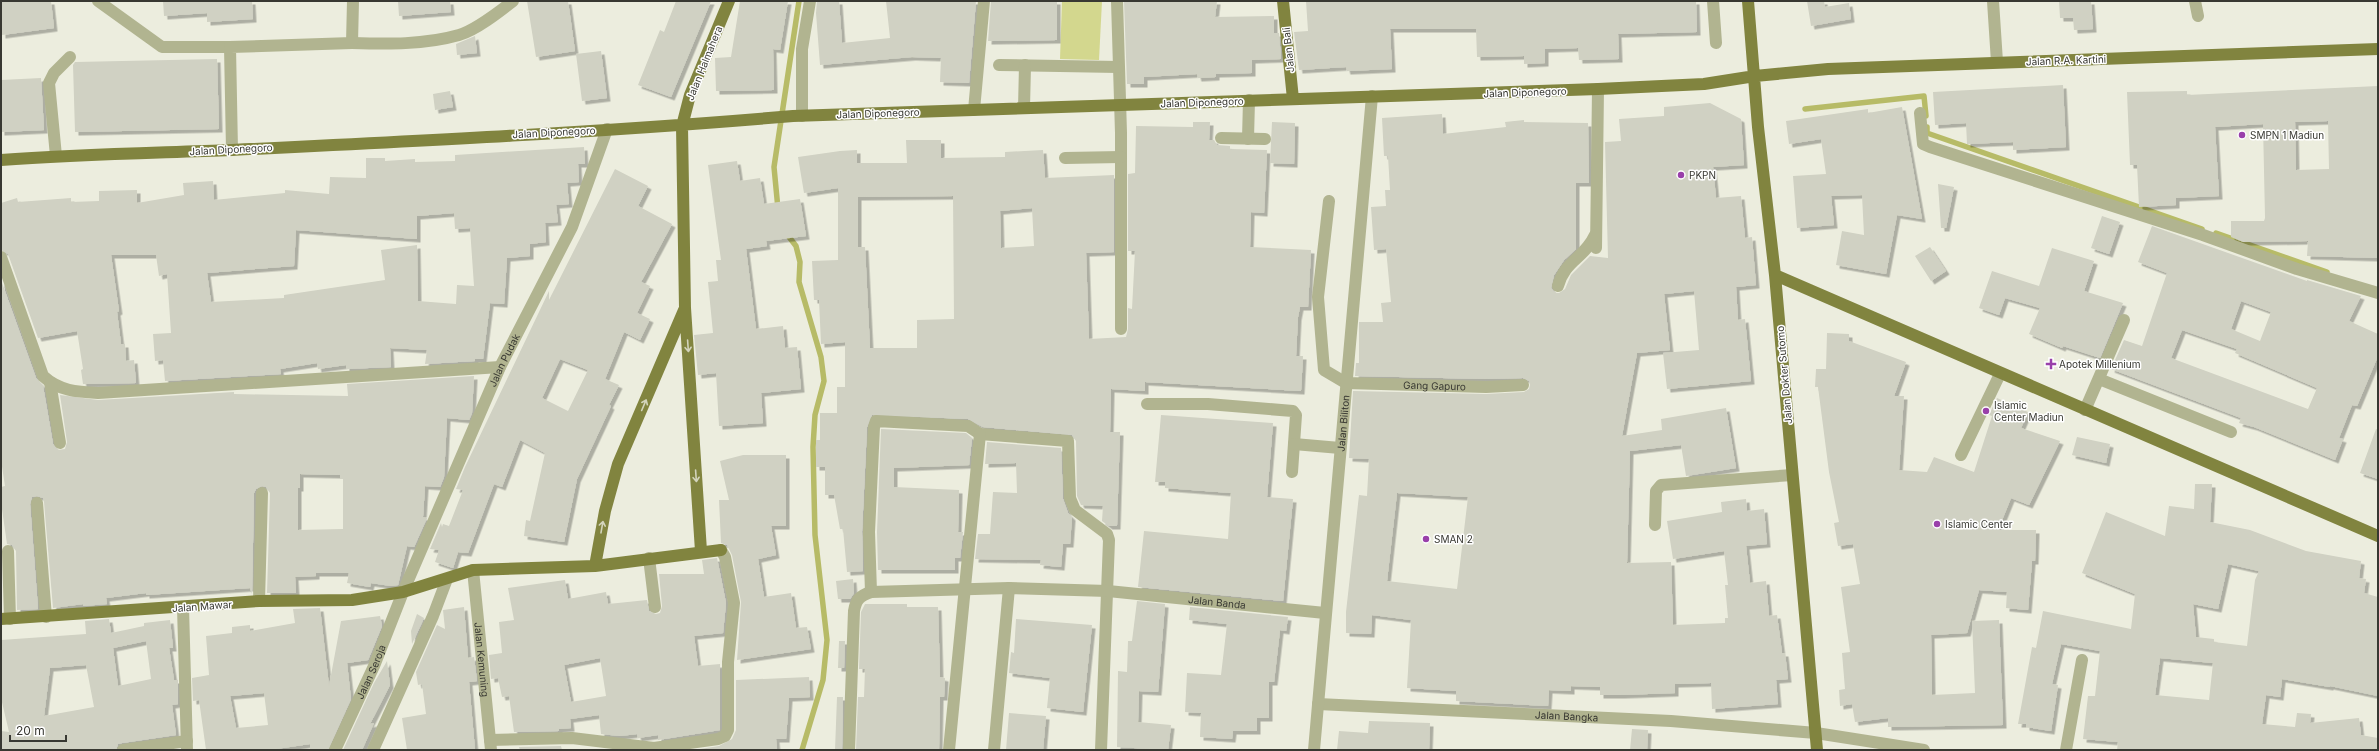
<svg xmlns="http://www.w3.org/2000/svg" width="2379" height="751" viewBox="0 0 2379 751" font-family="Inter,sans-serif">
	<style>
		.garden { fill: #d3d78e }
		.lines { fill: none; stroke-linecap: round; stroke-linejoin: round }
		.stream { stroke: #b7bb67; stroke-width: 5.5 }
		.building { fill: #d0d1c3; fill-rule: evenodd; filter: url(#shadow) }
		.minor { stroke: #b1b490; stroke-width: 12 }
		.major { stroke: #81843f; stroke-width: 12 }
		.oneway { stroke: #d3d4bc }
		.poi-dot { fill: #993faa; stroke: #fff; stroke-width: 1.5 }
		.labels { text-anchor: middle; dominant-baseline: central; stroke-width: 3; stroke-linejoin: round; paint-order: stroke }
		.street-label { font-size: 10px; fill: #383832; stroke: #fff }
		.poi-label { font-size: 10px; fill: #383832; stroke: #fff; text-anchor: start }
	</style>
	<defs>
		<filter id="shadow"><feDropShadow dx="3.5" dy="3.5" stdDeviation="0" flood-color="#0004"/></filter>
	</defs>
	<rect width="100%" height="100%" fill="#ecedde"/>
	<path class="garden" d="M1062 1H1102L1099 60 1060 59Z"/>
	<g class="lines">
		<path class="stream" d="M1805 109 1924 96 1926 116
			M1927 127V133L2202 229
			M778 209 774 167 799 1
			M786 233 796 246 800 262 799 282 821 357 824 381 815 415 813 447 815 535 827 640 823 680 802 750
			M2216 233 2327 272"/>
	</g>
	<path class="building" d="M1 1H51L54 28 2 35Z
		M163 1H252L253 19 207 22V13L164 16Z
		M398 1H450L451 12 399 16Z
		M527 1H568L575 51 536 57Z
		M676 1H711L671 97 638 85 660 30 664 32Z
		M740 1H788L780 50 773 49 774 90 716 91 715 58 731 57Z
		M817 1H839L842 43 890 38 886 1H976L969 83 940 82 941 58 912 57 820 65 816 13Z
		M991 1H1057V40L988 41Z
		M1124 1H1217L1215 17 1274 16V33H1279L1281 59 1252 60V73L1216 74V77L1198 78 1197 74 1144 77V84H1127Z
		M1306 1H1696L1697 32 1618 34 1619 59 1579 60 1578 48 1545 49V63L1524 64V56L1477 57 1476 29H1390L1392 69 1347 71 1346 67 1299 70 1294 32 1308 31Z
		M1807 1H1824L1825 7 1849 3 1851 19 1811 26Z
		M2059 1H2091L2093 29 2074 30 2073 18H2060Z
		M475 36 477 53 457 55 456 44Z
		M601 51 607 98 582 101 576 54Z
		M217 59 219 129 75 132 73 65 75 62Z
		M41 78 44 130 1 132V80Z
		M2063 85 2066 147 2013 150V142L1967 144 1966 123 1935 125 1933 92Z
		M2378 86V258L2307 256 2308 241 2243 242 2231 237V221H2264L2265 218 2263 124 2215 127 2219 196 2176 198V205L2139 207 2137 165H2130L2127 92 2187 91V95ZM2328 121 2329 169 2296 170 2295 122Z
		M450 91 453 107 435 110 433 94Z
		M1710 103 1741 119 1744 165 1713 167 1716 198 1741 196 1745 238 1752 237 1756 285 1736 287 1738 320 1745 319 1751 381 1667 389 1663 353 1699 350 1694 291 1664 294 1670 350 1637 353 1622 436 1662 430 1661 419 1726 408 1736 468 1686 476 1681 445 1630 451 1627 563 1671 562 1673 625 1725 623V618H1728L1725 585H1728L1724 551 1673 559 1667 521 1722 512 1721 502 1746 499 1747 511 1764 509 1767 544 1746 546 1750 583 1766 581 1769 616 1777 615 1782 653H1785L1788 679 1776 680 1778 704 1712 709 1711 683 1675 684V693L1621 695H1600V687L1571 686V691L1549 690 1548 706 1456 701V691L1407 688 1411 620 1372 615 1371 634 1346 633V612L1359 495 1367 496 1369 459 1349 458 1353 391 1486 394 1524 392 1529 389 1530 385 1529 381 1523 378 1486 379 1355 376 1356 363H1359V322H1383L1381 303 1391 302 1386 249 1374 250 1371 207 1386 206 1385 190H1390L1388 156H1384L1382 118 1442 114 1443 134 1506 127 1505 122 1524 120V122L1588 123 1589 183H1576V249L1564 260 1554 275 1551 288 1555 293H1559L1565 289 1571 275 1590 256 1608 258 1605 142 1621 141 1619 119 1664 116V107ZM1397 493 1468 497 1457 589 1387 581Z
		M1902 107 1922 219 1897 215 1886 274 1836 265 1842 231 1864 235 1862 195 1831 196 1834 225 1797 228 1793 176 1826 174 1821 139 1789 144 1786 121 1868 109V113Z
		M1193 122H1210L1209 140H1214L1217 145 1230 146V149L1267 150 1264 213 1251 212 1250 247 1311 250 1308 307H1300L1298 317 1296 356H1303L1301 391 1145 382V391L1111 389 1110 432H1120L1117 526H1109L1102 521 1103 506 1081 505 1077 496 1076 441 1072 435 983 427 968 419 872 415 867 427 862 532 863 571 847 572 843 529H840L834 495H825V467H816V440H820V413H837V387H845V342L821 344 819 300H814L812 261 838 260V188L804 193 798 157 840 151 857 150V163H907L906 140H941V158L1005 157V152L1043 150 1045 178 1114 175V252L1086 253 1089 339 1126 337 1128 329V308L1132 309 1135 251H1128V174L1135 173 1136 126 1193 127ZM953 196 954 319 917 320V348H870L865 247H858V197ZM1032 208 1034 246 1001 248 1000 211Z
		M1272 122 1295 123 1294 164 1270 163Z
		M584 147 585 164H578L579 182 567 183 569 204 556 205 558 222 545 223 546 242 530 244V256L507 258 504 304 490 303 483 359H475V361L425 364 427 350 390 348 391 367 346 369V365L318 369 317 363 280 369 281 374 165 381 163 360 155 361 153 334 171 333 167 274 159 276 156 255H111L119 311 117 312 121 344H125L126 361 134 360 136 383 83 384 81 370 83 369 77 331 38 338 8 254 1 250V203L17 198 18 202 71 198V202L99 201V191L137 190V203L184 195 183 183 213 181 214 200 285 193V190L329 194 330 177 366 178V158H385V161L415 159V162L455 161V155ZM454 213 455 229 470 228 474 286 457 285 456 304 418 301 417 245 381 250 385 280 284 295V298L211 302 207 273 294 266 296 230 417 239V216Z
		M737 161 740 181 760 178 764 204 800 199 806 236 766 241 767 246 746 249 756 329 783 326 785 348 797 347 801 389 761 393 763 423 719 426 716 373 698 375 694 335 713 333 708 282 718 281 716 260H721L708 165Z
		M615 169 648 186 638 206 672 224 641 282 650 286 637 313 650 319 640 340 624 332 605 379 619 385 609 405 611 406 577 479 564 542 524 536 526 520 530 521 545 453 520 440 502 487 494 484 468 553 458 552 453 568 435 562 439 550 430 549 441 523 442 527 443 524 449 526 463 490 456 489 465 467 549 291V300ZM560 359 588 370 568 411 542 398Z
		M1938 184 1954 187 1946 228H1941Z
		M2102 216 2120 222 2109 254 2091 248Z
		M2152 226 2307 281V280L2361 296 2349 321 2378 334V356L2357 406 2352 405 2339 438 2343 439 2335 460 2254 427 2239 423 2241 418 2111 369 2124 340 2142 346 2167 273 2138 262ZM2241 301 2271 312 2260 341 2231 329ZM2182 330 2237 349 2235 353 2317 388 2308 409 2171 358Z
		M1930 247 1946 271 1931 281 1915 256Z
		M2052 248 2094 261 2084 291 2123 303 2100 358 2063 346 2062 348 2029 334 2040 308 2005 298 1999 315 1979 308 1992 271 2039 286Z
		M1 280 36 378 43 386 53 444 58 450 65 449 67 442 60 395 98 400 234 392V394L348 396 347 384 474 376 472 413 469 420 447 418 444 477 440 487 425 486 423 517 427 518 414 547 407 546 398 585 391 586 371 583 370 587 347 583 349 573H316V576L295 577 296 593H267L270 493 266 487 262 486 256 489 254 493 252 594 250 588 146 595V593L106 598 107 604 83 606V604L53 608 44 502 43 498 37 496 32 497 30 504 38 609 17 610 16 551 12 545 7 544 1 502V487L5 486 1 460ZM300 474 340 475V479H343V529L298 530V488H300Z
		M1827 333 1849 334V341L1906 362 1894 396H1904L1899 470 1927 472 1934 457 1974 472 1992 416 1989 415 1997 398 2028 412 2021 428 2060 441 2029 505 2011 498 1998 530H2036L2035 561H2032L2028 610 2006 608 2007 592 1979 590 1967 633 1931 635 1932 695 1975 693 1972 621 1999 620 2003 725 1888 727V718L1855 722 1852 704 1840 706 1839 690 1845 689 1842 653 1850 652 1841 587 1860 584 1853 544 1838 546 1834 523 1839 522 1829 472 1818 387H1815L1816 369H1826Z
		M1161 415 1273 423 1267 497 1293 499 1283 601 1138 587 1144 531 1228 539 1231 493 1165 488V482H1155Z
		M881 429 966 433 972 438 969 465 894 468V487L959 490 958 532H963L960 558H955V570H878L877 532Z
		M2376 429 2378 430V479L2360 473Z
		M2077 437 2110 444 2106 463 2072 455Z
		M987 442 1061 448 1063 499 1068 513 1072 517 1070 544H1063L1061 567 1040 565 1041 560 975 559 978 534H990L993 492 1017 493 1016 463 985 464Z
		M743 455H786V526H771L776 555 758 559 764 597 791 593 796 628 807 627 811 649 737 660 741 602 732 555 727 545 721 543 719 500H729L720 461Z
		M2195 484H2212L2210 522 2250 530 2306 551 2361 561 2359 578 2366 579 2364 593 2378 597V696L2330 686V687L2282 679 2280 697 2266 695 2262 724 2295 727 2297 713 2311 714 2310 723 2359 718 2361 735 2378 738V750H2117L2118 742 2083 739 2088 696H2095L2100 651 2061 644 2052 684 2058 685 2051 731 2026 727V724H2018L2032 647 2036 648 2043 611 2131 629 2135 594 2082 573 2106 512 2165 536 2169 506 2194 509ZM2228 564 2259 571 2255 580 2247 646 2214 642V639L2196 637 2193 604 2218 609ZM2160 658 2213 663 2209 700 2155 695Z
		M717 558 726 603 723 633 694 636 698 666 720 664V730L658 740V735L638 738 637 734 620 736 601 734 599 715 570 719 571 728 559 729V731L514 732 509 696 502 697 498 678 491 679 489 655 502 653 499 622 514 620 508 588 565 580 568 599 606 592 608 604 647 600 649 611 656 614 660 613 662 606 659 574H704L702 560ZM600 658 606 696 571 702 564 665Z
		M853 579 854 593 850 599H838L836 581Z
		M1137 601 1165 604 1158 692 1139 691 1138 722 1171 725 1168 750 1117 747 1118 671 1127 672 1128 641H1132Z
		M865 604H907V607H938L940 677 945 678 944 697H940L939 750H856L858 697H864L865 669H859L861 612Z
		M464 607 468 658 474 657 477 681 469 682 475 750H407L402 718 426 714 422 684 418 685 416 672 437 625 445 629 443 610Z
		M1190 607 1288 617 1286 631 1280 630 1274 682H1269V718H1257V731H1233L1232 739 1200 737 1201 713 1185 712 1187 673 1221 675 1227 624 1189 620Z
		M320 608 329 686 341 621 380 616 382 626 368 660 347 663 351 699 328 750 310 749V744L269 750H206L199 700 193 701 192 678 209 675 206 636 232 633V627L250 625V631L295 623 293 609ZM264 693 268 725 236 728 230 696Z
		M417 614 424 618 412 644 411 631Z
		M109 619 111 633 144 626V623L170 620 173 648H169L174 680H178V704L172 705 176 735 122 743 118 744 116 750H1V731L9 732 1 698V640L86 634 85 621ZM146 641 151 679 118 686 113 648ZM86 665 94 707 44 716 50 668Z
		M1016 619 1092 625 1083 712 1047 708 1050 678 1009 673 1011 652 1014 653Z
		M839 641H845L844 668H838Z
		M387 661 390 685 370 724 374 723 362 750H343L374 683Z
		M809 677 810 697 789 698 786 739H776L777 750H694L719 746 732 739 736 730V680Z
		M837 697H843L842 750H835Z
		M1009 713 1046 716 1043 750H1006Z
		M1369 721 1430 723 1429 750H1337L1339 731 1368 733Z
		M1632 729 1648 730 1647 750H1630Z
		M561 746 562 750H520L519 747Z"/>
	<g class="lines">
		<g class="minor">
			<path d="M98 1 162 47H230"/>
			<path d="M1117 1 1121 133V329"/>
			<path d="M1713 1 1716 43"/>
			<path d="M1993 1 1997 62"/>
			<path d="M2195 1 2198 16"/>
			<path d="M352 43C387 44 424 45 459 35 476 30 499 12 513 1"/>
			<path d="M999 65 1118 67"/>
			<path d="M1024 108 1025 65"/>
			<path d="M974 110 984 1"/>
			<path d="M1920 113 1923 144 1930 147 2203 235 2297 269 2378 293"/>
			<path d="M802 116V49L810 1"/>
			<path d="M1221 138 1265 139"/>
			<path d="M1248 139 1249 100"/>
			<path d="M232 150 230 47 352 43 353 1"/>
			<path d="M56 156 49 83 54 73 70 57"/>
			<path d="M1065 158 1121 157"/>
			<path id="s1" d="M1329 201 1318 297 1324 370 1346 383 1486 387 1523 385"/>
			<path d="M1596 248 1598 89"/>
			<path d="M1 257 43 376C59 391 77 392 98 393L500 367"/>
			<path d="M1558 286C1565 260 1584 259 1595 235"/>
			<path d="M2099 379 2231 432"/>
			<path d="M50 382 60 443"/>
			<path d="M1147 404H1208L1293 411 1296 415 1292 472"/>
			<path d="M2085 410 2124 320"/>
			<path d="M1294 444 1340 448"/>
			<path d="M1961 455 2000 374"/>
			<path d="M37 503 46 617"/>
			<path d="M1655 525 1656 491 1661 485 1792 475"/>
			<path d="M8 551 10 619"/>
			<path d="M649 558 655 607"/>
			<path id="s2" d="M473 570 491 750"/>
			<path d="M871 592 869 532 874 427 876 421 968 426 980 434 1068 441 1070 498 1075 510 1107 534 1109 540 1101 750"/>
			<path d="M259 601 262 493"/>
			<path d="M183 607 187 750"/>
			<path id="s3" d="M1318 704 1671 721 1816 733 1924 750"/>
			<path d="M490 740 572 738 654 748 718 739 725 736 728 730V662L734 603 725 557 721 550"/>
			<path d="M123 750 187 741"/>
			<path id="s4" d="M335 750 374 666 403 592 500 367 572 227 607 129"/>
			<path d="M373 750 433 616 447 579"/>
			<path id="s5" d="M849 750 854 611C856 599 860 596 871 592L1009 588 1108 591 1325 613"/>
			<path d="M949 750 980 434"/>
			<path d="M994 750 1009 588"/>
			<path id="s6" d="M1314 750 1372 96"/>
			<path d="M2066 750 2082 660"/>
		</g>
		<path class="major" d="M1283 1 1293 99
			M1748 1 1758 127 1775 275 1817 750
			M1 160C78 154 155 153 232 150 419 141 606 132 793 116L1598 89 1704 84 1755 76 1828 69 2378 49
			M1775 275 2378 536
			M701 551 685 308 682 126 690 95 729 1
			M595 566 605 511 618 464 684 310
			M1 619 259 601 352 600 403 592 473 570 595 566 721 550"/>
	</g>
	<defs><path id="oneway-shaft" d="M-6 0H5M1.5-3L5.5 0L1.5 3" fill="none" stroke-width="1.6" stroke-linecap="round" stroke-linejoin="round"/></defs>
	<g class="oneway">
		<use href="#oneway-shaft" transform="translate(688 346) rotate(86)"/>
		<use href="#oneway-shaft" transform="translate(644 405) rotate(-67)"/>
		<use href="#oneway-shaft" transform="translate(696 476) rotate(86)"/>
		<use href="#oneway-shaft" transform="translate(602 527) rotate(-80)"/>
	</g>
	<g class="poi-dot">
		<circle cx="2242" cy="135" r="4"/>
		<circle cx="1681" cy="175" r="4"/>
		<path d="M2049 358h4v4h4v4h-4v4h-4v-4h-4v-4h4z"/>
		<circle cx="1986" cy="411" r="4"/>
		<circle cx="1937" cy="524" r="4"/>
		<circle cx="1426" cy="539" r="4"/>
	</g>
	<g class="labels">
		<g class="street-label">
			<text transform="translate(1288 50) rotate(-96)">Jalan Bali</text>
			<text transform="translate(2066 60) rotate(-2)">Jalan R.A. Kartini</text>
			<text transform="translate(704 63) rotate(-68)">Jalan Halmahera</text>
			<text transform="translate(1525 92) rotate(-2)">Jalan Diponegoro</text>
			<text transform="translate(1202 102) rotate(-2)">Jalan Diponegoro</text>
			<text transform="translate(878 113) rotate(-2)">Jalan Diponegoro</text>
			<text transform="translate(554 132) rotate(-3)">Jalan Diponegoro</text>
			<text transform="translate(231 149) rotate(-3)">Jalan Diponegoro</text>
			<text stroke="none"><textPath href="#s4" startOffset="425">Jalan Pudak</textPath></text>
			<text transform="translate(1784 375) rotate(-95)">Jalan Dokter Sutomo</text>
			<text stroke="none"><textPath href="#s1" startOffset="284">Gang Gapuro</textPath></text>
			<text stroke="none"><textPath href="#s6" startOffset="328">Jalan Biliton</textPath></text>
			<text stroke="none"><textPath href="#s5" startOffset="513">Jalan Banda</textPath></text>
			<text transform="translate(202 606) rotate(-4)">Jalan Mawar</text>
			<text stroke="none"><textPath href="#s2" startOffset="90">Jalan Kemuning</textPath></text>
			<text stroke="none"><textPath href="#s4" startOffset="86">Jalan Seroja</textPath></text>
			<text stroke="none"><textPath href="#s3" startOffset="249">Jalan Bangka</textPath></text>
		</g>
		<g class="poi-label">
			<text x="2250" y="135">SMPN 1 Madiun</text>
			<text x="1689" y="175">PKPN</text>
			<text x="2059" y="364">Apotek Millenium</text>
			<text x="1994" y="405">Islamic<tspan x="1994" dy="12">Center Madiun</tspan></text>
			<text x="1945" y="524">Islamic Center</text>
			<text x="1434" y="539">SMAN 2</text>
		</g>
	</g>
	<rect width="2379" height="751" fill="none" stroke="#383832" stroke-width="4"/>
	<path d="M10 735v6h56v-6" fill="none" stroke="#383832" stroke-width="2"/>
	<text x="16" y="735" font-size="12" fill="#383832" stroke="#ffffff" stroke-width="3" paint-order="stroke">20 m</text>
</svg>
